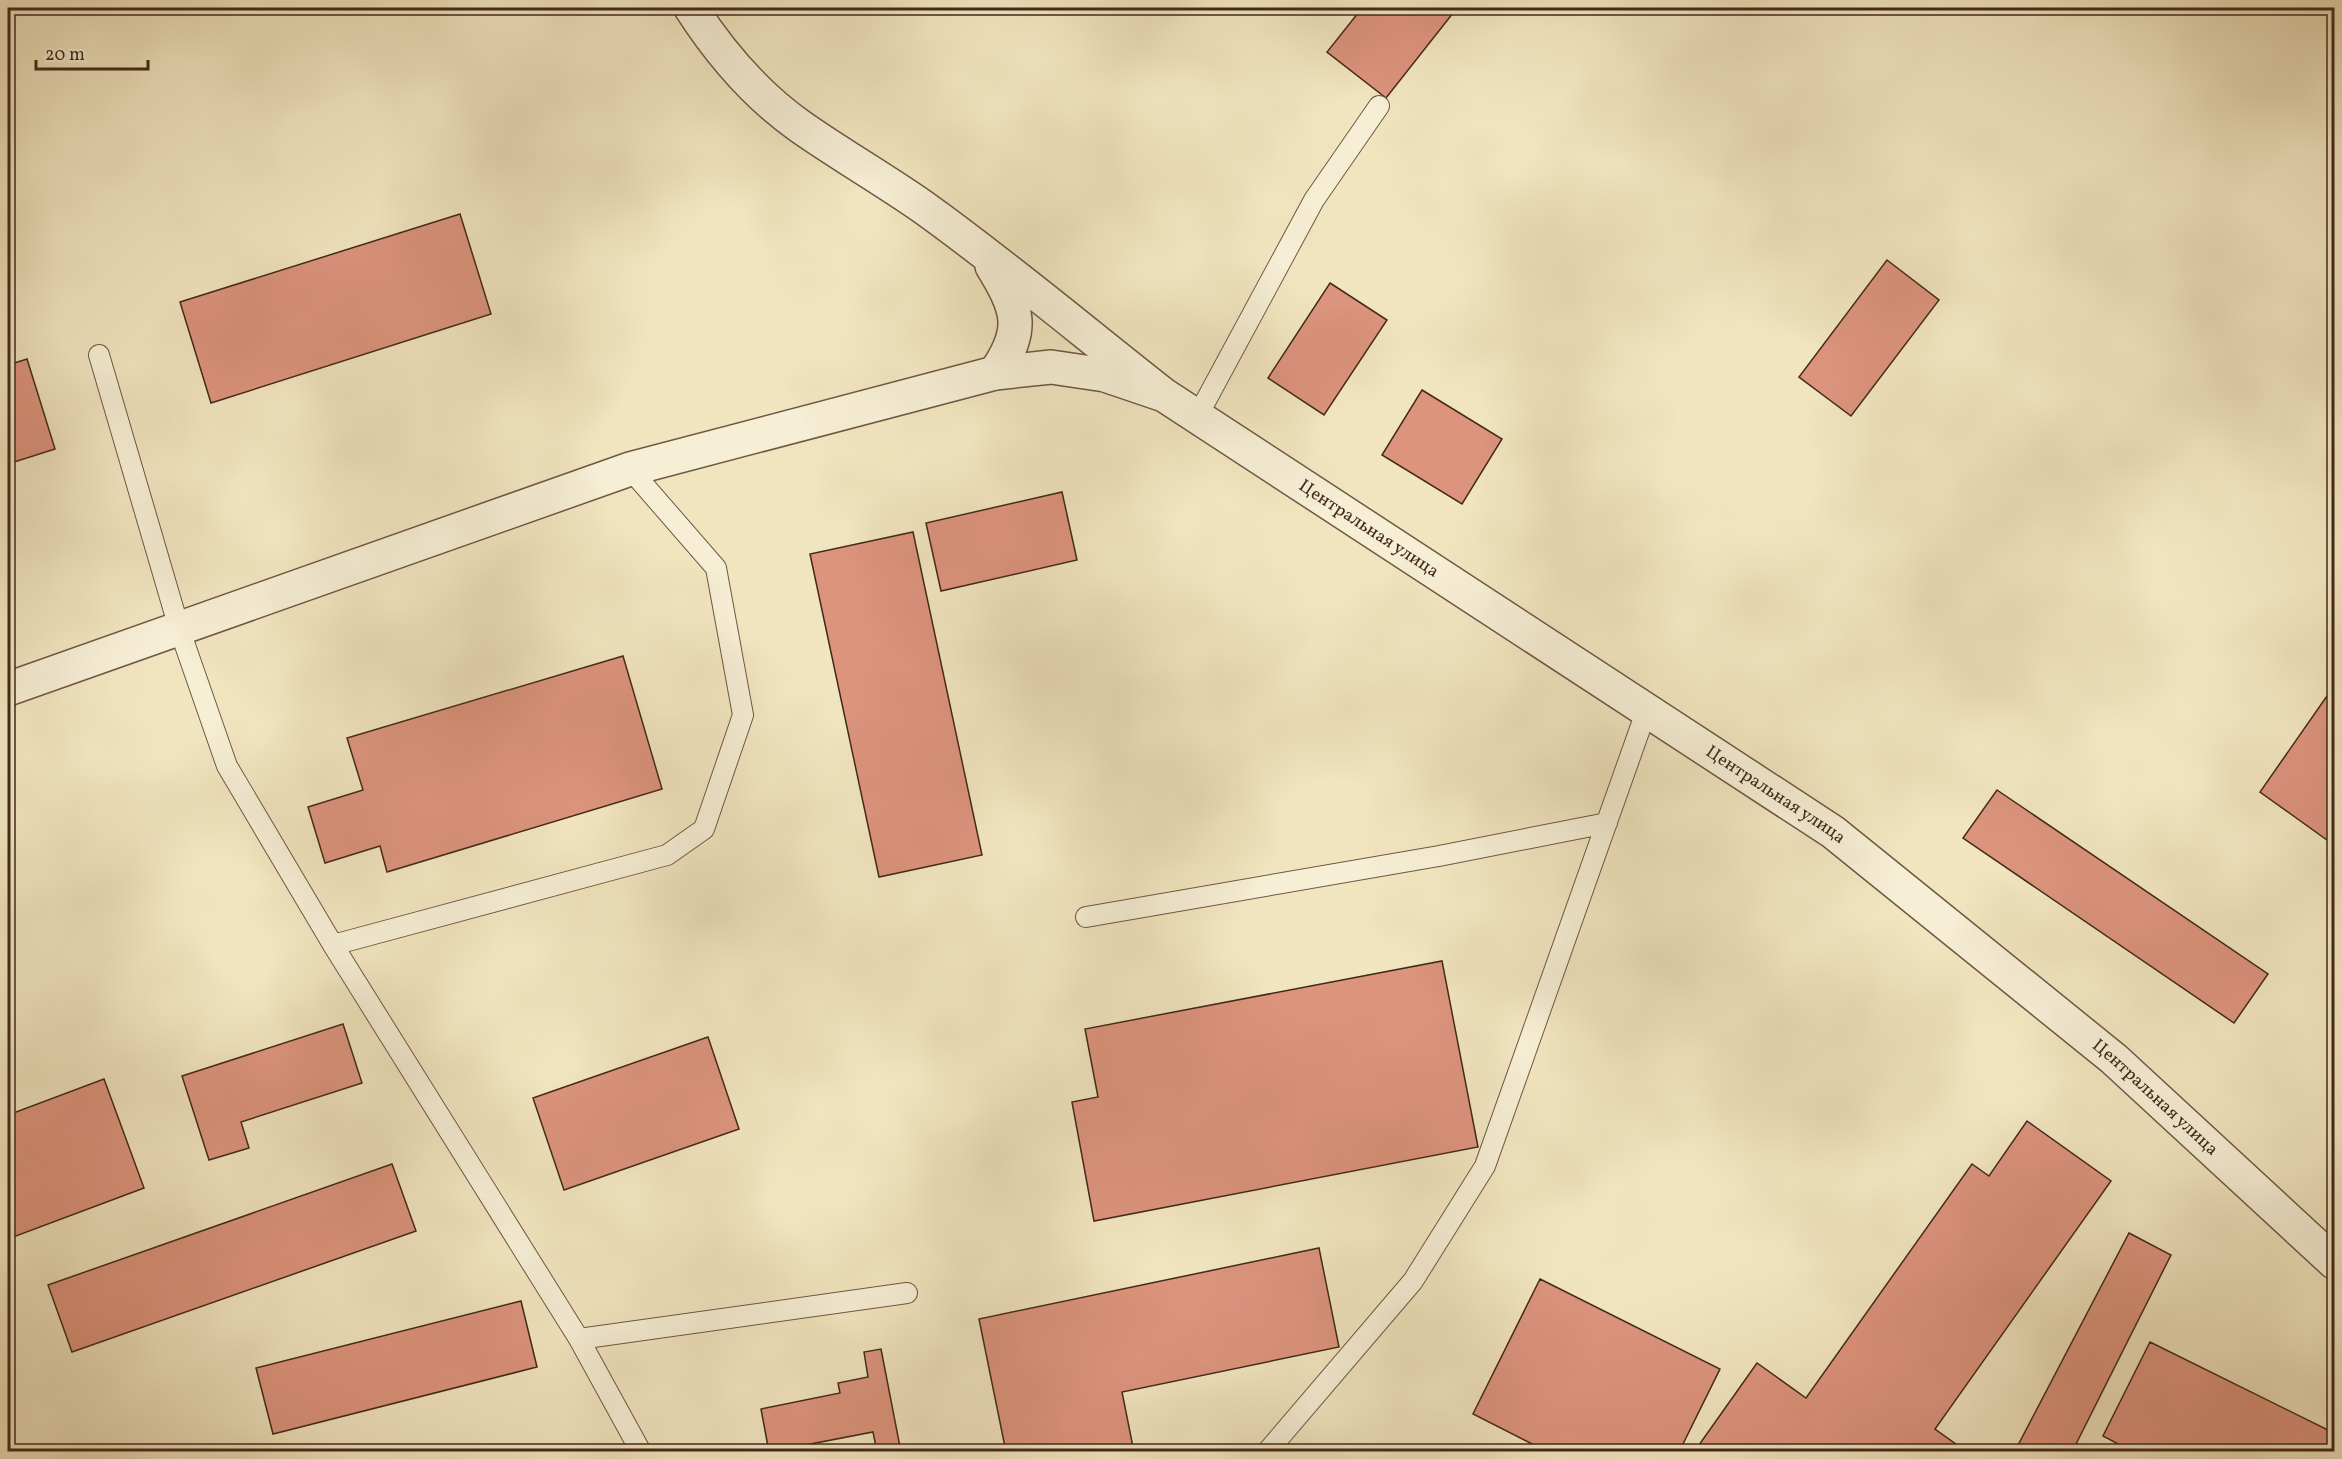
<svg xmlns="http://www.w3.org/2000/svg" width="2342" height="1459" viewBox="0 0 2342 1459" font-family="Vollkorn,serif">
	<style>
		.building { fill: #dc947d; stroke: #42291a; stroke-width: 1.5 }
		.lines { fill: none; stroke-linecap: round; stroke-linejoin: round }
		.service-casing { stroke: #6e5843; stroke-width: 22 }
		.minor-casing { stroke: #6e5843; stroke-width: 36 }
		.tertiary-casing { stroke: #6e5843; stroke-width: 36 }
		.service { stroke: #f6eed5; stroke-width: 20 }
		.minor { stroke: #f6eed5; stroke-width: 33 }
		.tertiary { stroke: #f6eed5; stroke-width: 33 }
		.labels { text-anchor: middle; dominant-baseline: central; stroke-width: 4.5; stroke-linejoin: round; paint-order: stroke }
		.street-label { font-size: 18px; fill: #42291a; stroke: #f6eed5 }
	</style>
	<rect width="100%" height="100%" fill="#f1e5bf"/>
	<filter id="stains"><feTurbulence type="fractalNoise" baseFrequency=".00333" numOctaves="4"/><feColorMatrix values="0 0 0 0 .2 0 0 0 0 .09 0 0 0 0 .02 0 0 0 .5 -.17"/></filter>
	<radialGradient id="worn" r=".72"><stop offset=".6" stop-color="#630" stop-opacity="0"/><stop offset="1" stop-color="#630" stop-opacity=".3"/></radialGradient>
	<path class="building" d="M1362 8H1457L1386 98 1327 52Z
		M460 214 491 314 211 403 180 302Z
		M1887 260 1939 300 1851 416 1799 377Z
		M1330 283 1387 320 1324 415 1268 378Z
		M27 359 55 449 8 464V365Z
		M1422 390 1502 439 1462 504 1382 455Z
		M1062 492 1077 560 941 591 926 523Z
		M913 532 982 855 879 877 810 554Z
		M623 656 662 789 387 872 380 846 325 863 308 807 363 790 347 738Z
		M2334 686V845L2260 792Z
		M1997 790 2268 974 2234 1023 1963 838Z
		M1442 961 1478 1147 1094 1221 1072 1102 1098 1097 1085 1029Z
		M343 1024 362 1083 241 1122 249 1148 209 1160 182 1076Z
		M708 1037 739 1129 564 1190 533 1098Z
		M104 1079 144 1188 8 1239V1115Z
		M2027 1121 2111 1181 1935 1429 1967 1452H1694L1757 1363 1806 1398 1972 1164 1989 1176Z
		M392 1164 416 1231 72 1352 48 1285Z
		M2129 1233 2171 1255 2072 1452H2021L2016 1449Z
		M1319 1248 1339 1347 1122 1392 1134 1452H1006L979 1319Z
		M1540 1279 1720 1369 1679 1452H1548L1473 1414Z
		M521 1301 537 1367 273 1434 256 1368Z
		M2150 1342 2334 1433V1452H2133L2103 1436Z
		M881 1349 901 1452H877L873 1432 769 1452 761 1409 840 1393 838 1383 868 1377 864 1352Z"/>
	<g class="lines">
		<g class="service-casing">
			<path id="service" d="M99 355 179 628 227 766 333 945 579 1339 641 1452
				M1197 417 1314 200 1379 106
				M1086 917 1439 856 1607 823
				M333 945 667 855 704 829 743 715 716 568 630 469
				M579 1339 907 1293
				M1267 1452 1413 1281 1485 1166 1647 709"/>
		</g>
		<g class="minor-casing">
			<path id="minor" d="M691 8C720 53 757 96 801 127 841 155 883 179 923 207 1004 265 1081 330 1160 392
				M992 266C1018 309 1026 329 995 373"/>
		</g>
		<g class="tertiary-casing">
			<g id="tertiary">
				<path id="s1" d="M8 689 630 469 995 373 1051 367 1105 375 1164 395 1833 832 2114 1059 2334 1262"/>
			</g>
		</g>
		<use href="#service" class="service"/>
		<use href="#minor" class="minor"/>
		<use href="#tertiary" class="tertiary"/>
	</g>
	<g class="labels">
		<g class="street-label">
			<text stroke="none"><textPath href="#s1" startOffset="1455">Центральная улица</textPath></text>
			<text stroke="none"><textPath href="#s1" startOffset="1941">Центральная улица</textPath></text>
			<text stroke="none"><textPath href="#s1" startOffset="2427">Центральная улица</textPath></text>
		</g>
	</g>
	<rect width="2342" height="1459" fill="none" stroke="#f1e5bf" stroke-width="30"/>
	<rect x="9" y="9" width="2324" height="1441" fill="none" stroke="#42291a" stroke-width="3"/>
	<rect x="15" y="15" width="2312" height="1429" fill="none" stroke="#42291a" stroke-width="1.5"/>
	<path d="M36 60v9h112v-9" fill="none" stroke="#42291a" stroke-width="3"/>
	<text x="45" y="60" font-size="18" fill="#42291a" stroke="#f6eed5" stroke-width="4.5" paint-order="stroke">20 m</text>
	<rect width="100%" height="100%" filter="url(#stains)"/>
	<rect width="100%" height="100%" fill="url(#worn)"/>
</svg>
